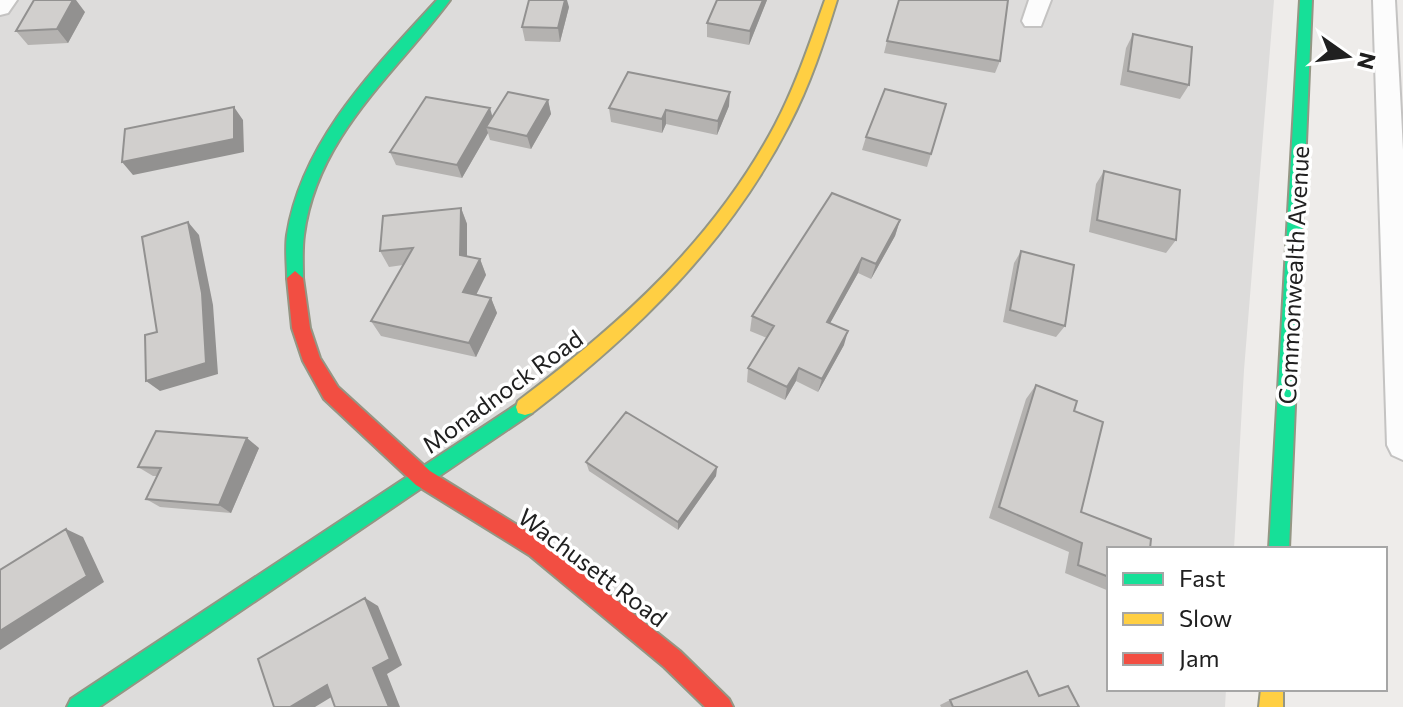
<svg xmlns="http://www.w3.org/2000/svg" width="1403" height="707" viewBox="0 0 1403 707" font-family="Commissioner,sans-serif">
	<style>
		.residential { fill: #dddcdb }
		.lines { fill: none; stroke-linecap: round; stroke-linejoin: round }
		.street-casing { stroke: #c4c3c2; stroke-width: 4 }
		.fast-casing { stroke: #949684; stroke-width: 4 }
		.slow-casing { stroke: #949684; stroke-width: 4 }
		.jam-casing { stroke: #949684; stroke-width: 4 }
		.street { fill: #fcfcfc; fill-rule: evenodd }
		.fast { fill: #16e098; fill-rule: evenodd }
		.slow { fill: #ffcf43; fill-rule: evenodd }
		.jam { fill: #f24e42; fill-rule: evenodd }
		.wall { fill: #b4b2b0 }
		.shaded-wall { fill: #929190 }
		.building { fill: #d1cfcd; stroke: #929190; stroke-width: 2 }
		.labels { text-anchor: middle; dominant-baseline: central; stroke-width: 7; stroke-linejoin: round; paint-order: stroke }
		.street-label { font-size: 24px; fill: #202020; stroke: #fff }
	</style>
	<rect width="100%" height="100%" fill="#eeecea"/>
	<path class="residential" d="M0 0H1274L1244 370 1234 549H1109V689H1226L1225 707H0Z"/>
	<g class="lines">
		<g class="street-casing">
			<path id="street" d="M0 0H17L8 13 0 15Z
				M1029 0H1051L1041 26H1025L1022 21Z
				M1373 0H1395L1403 150V460L1392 455 1387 445Z"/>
		</g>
		<g class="fast-casing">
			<path id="fast" d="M437 0H450C394 75 317 136 304 235 302 249 303 264 303 278L295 285 289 283 287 278C287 264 285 249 287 235 302 140 375 68 437 0Z
				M1300 0H1312L1289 549H1269Z
				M525 399 532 401 534 407 532 413 99 707H67L71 699Z"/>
		</g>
		<g class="slow-casing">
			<path id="slow" d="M825 0H837C824 42 810 85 789 125 728 244 636 333 532 413L525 415 518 413 516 407 518 401C621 324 714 240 775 125 796 85 810 42 825 0Z
				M1261 689H1283V707H1259Z"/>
		</g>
		<g class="jam-casing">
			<path id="jam" d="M295 271 303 278 310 328 320 358 338 387 430 471 543 541 680 651 729 699 733 707H705L664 667 529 555 416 485 324 399 303 361 292 328 287 278Z"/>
		</g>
		<use href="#street" class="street"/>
		<use href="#fast" class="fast"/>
		<use href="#slow" class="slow"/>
		<use href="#jam" class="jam"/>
	</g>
	<path class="wall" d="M717 0H767L749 45 707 37V23Z
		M569 7 560 42 525 41 522 27Z
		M85 12 68 43 28 45 16 31Z
		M1133 34 1189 85 1180 99 1120 85 1126 48Z
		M887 41 1000 61 995 73 884 53Z
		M548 100 551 114 531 149 490 140 488 133 462 178 396 165 390 152 492 117Z
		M729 106 717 135 666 124 662 133 611 122 609 108Z
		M866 137 931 154 927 167 862 150Z
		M1104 171 1176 240 1166 253 1089 232 1096 184Z
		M461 208 467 224V257L480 259 486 275 476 295 491 298 497 313 476 357 381 336 371 321 403 265 389 267 380 251Z
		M900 220 895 236 871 279 858 273 830 323 844 345 818 392 796 381 785 400 747 382 748 368 767 338 750 331 752 316Z
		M1021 251 1065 326 1056 337 1003 322 1014 263Z
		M1036 385 1074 411 1081 512 1109 549V591L1065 573 1069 552 989 518 1026 399Z
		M259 448 231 513 160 507 146 499 157 476H153L138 467Z
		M586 462 717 467 716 476 678 530 589 471Z
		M1039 696 1079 707H941L940 705 950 700Z"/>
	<path class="shaded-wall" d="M73 0H76L85 12 68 43 57 29Z
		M565 0H567L569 7 560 42 558 28Z
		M763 0H767L749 45 750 31Z
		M730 92 729 106 717 135 718 121Z
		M548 100 551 114 531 149 527 136Z
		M234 107 243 120 244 152 133 175 122 162Z
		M490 108 494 122 486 127 488 133 462 178 457 165Z
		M666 110V124L662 133V119Z
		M461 208 467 224V271L460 255Z
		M900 220 895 236 871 279 876 264Z
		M188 222 199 235 213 305 218 374 160 391 146 381Z
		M862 258 858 273 823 336 827 322Z
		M480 259 486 275 470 307 463 292Z
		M491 298 497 313 476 357 469 343Z
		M848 331 844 345 818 392 822 379Z
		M799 368 796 381 785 400 787 387Z
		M247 438 259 448 231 513 219 505Z
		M717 467 716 476 678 530V522Z
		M66 529 83 537 104 582 0 650V631Z
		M365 598 378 606 402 665 387 674 400 707H389L373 668Z
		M327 685 343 690 315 707H290Z"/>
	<path class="building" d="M34 0H73L57 29 16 31Z
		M529 0H565L558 28 522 27Z
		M717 0H763L750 31 707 23Z
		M899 0H1008L1000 61 887 41Z
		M1133 34 1192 47 1189 85 1128 71Z
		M628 72 730 92 718 121 666 110 662 119 609 108Z
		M885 89 946 104 931 154 866 137Z
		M508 92 548 100 527 136 486 127Z
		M426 97 490 108 457 165 390 152Z
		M234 107V139L122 162 125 129Z
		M1104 171 1180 190 1176 240 1097 220Z
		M832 193 900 220 876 264 862 258 827 322 848 331 822 379 799 368 787 387 748 368 774 326 752 316Z
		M461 208 460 255 480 259 463 292 491 298 469 343 371 321 413 248 380 251 383 216Z
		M188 222 202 293 206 363 146 381 145 335 157 332 142 237Z
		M1021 251 1074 265 1065 326 1010 310Z
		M1036 385 1077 401 1074 411 1103 422 1081 512 1151 539 1150 549H1109V577L1078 565 1082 543 999 507Z
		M626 412 717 467 678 522 586 462Z
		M156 431 247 438 219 505 146 499 161 468 138 467Z
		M66 529 87 576 0 631V570Z
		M365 598 390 659 373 668 389 707H335L327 685 290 707H274L258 659Z
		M1027 671 1039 696 1068 686 1079 707H953L950 700Z"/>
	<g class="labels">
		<g class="street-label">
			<text transform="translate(1293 275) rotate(-87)">Commonwealth Avenue</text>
			<text transform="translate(502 391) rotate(-36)">Monadnock Road</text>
			<text transform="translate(593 567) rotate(37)">Wachusett Road</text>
		</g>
	</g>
	<rect x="1107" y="547" width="280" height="144" fill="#ffffff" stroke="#a6a6a6" stroke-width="2"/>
	<rect x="1123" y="573" width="40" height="12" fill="#16e098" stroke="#a6a6a6" stroke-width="2"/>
	<text x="1179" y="587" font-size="24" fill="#202020">Fast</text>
	<rect x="1123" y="613" width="40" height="12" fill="#ffcf43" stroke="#a6a6a6" stroke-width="2"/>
	<text x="1179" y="627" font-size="24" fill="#202020">Slow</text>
	<rect x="1123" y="653" width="40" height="12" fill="#f24e42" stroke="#a6a6a6" stroke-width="2"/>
	<text x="1179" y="667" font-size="24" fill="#202020">Jam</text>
	<g transform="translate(1347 56) rotate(104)" stroke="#ffffff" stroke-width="6" paint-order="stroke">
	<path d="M0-6L14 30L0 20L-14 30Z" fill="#202020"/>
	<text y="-12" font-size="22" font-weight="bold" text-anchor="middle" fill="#202020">N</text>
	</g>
</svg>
